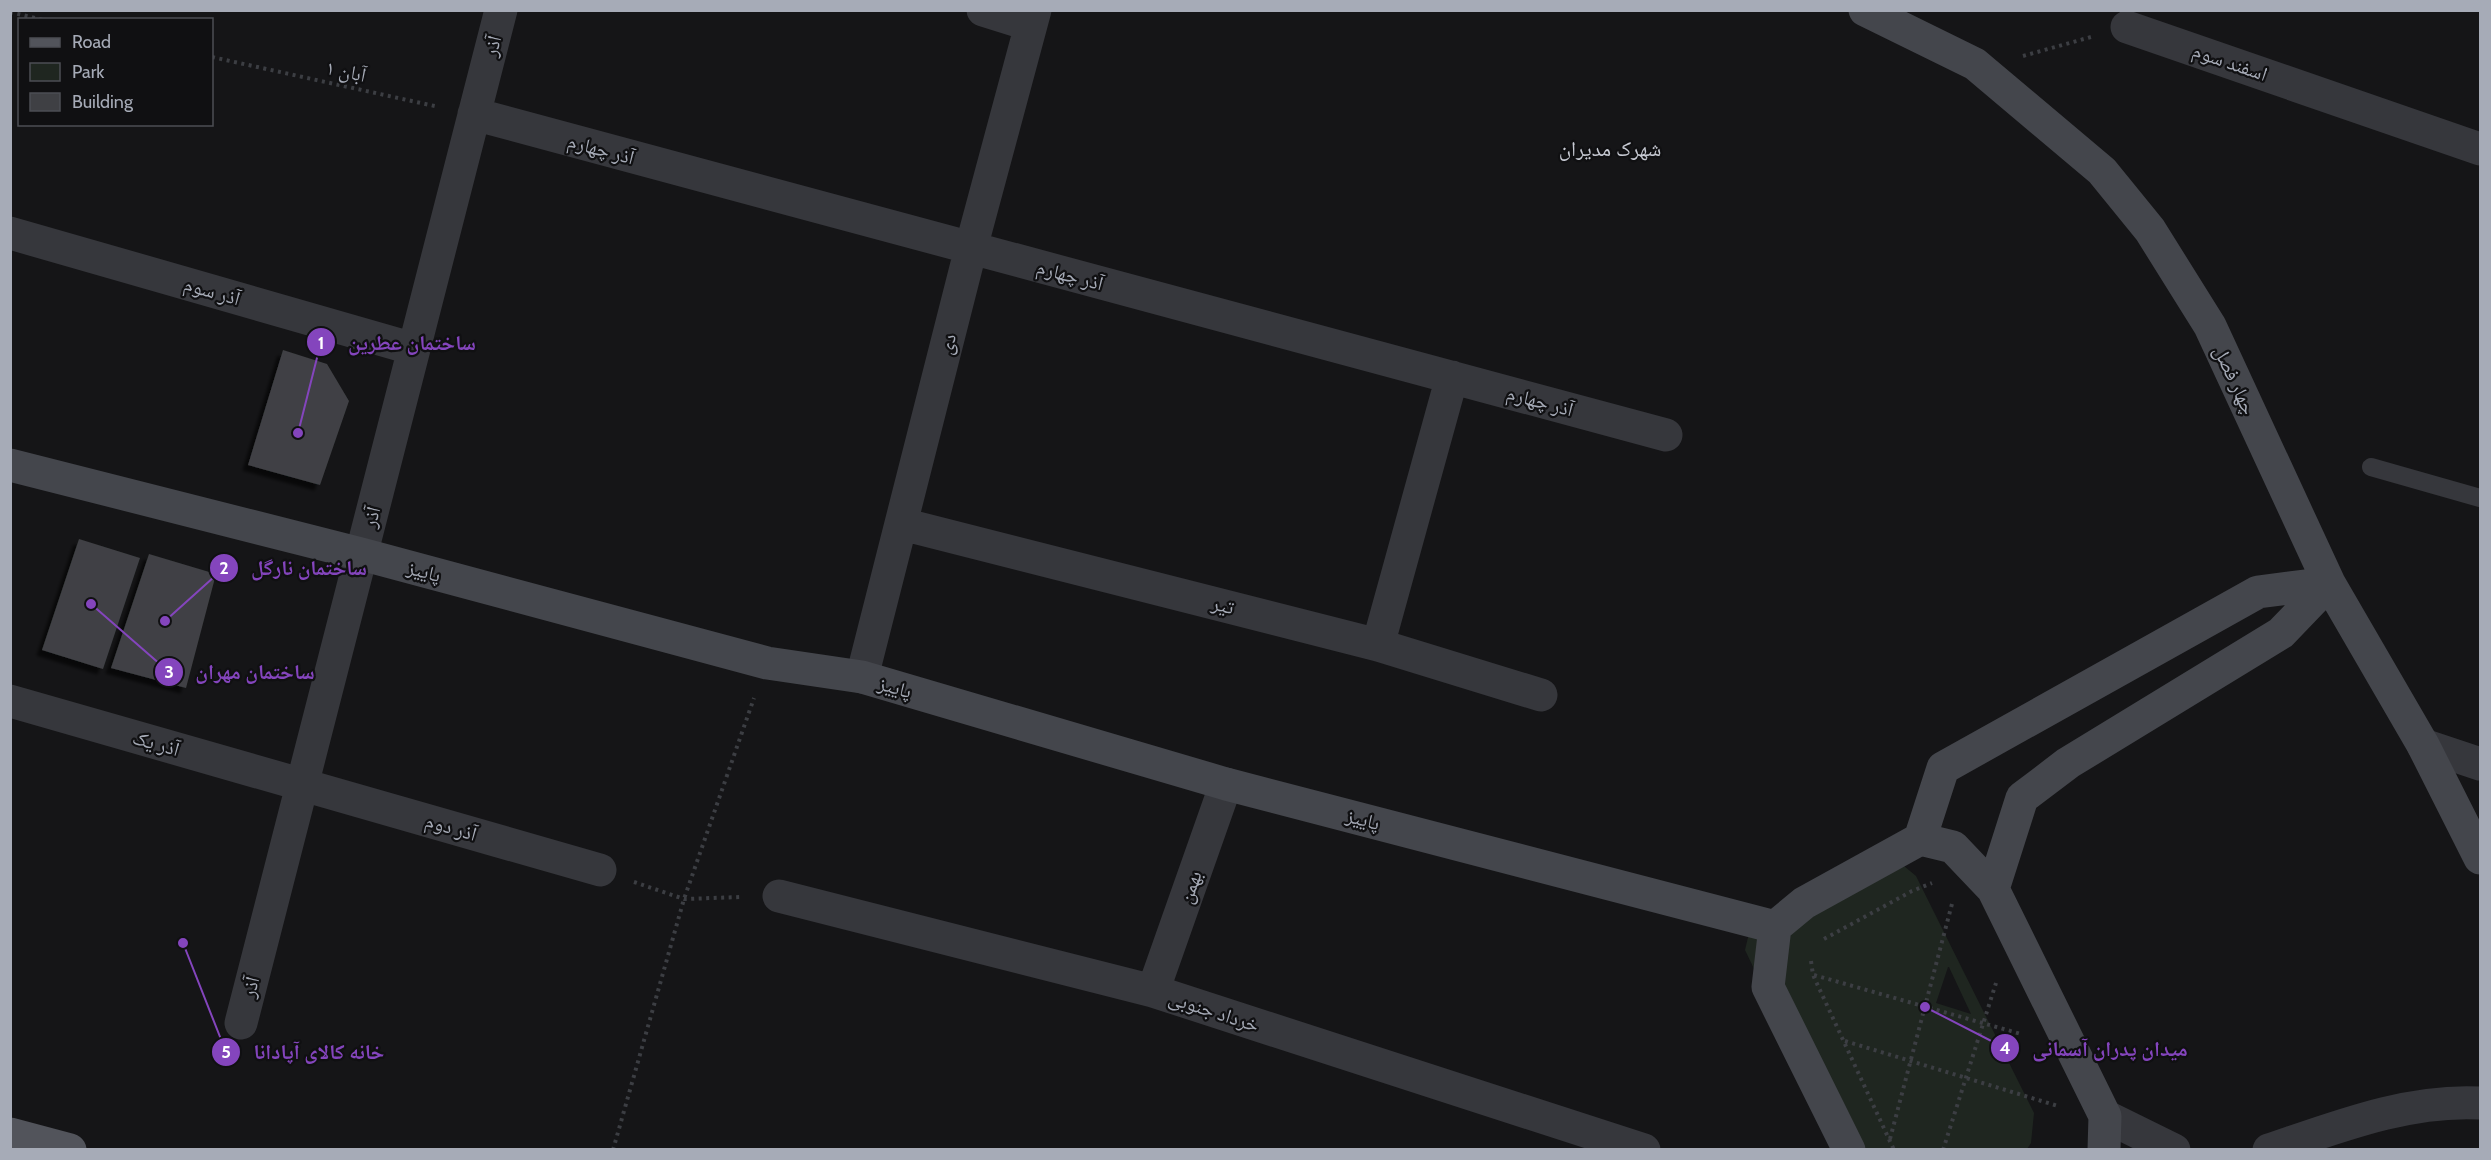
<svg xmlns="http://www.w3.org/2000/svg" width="2491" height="1160" viewBox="0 0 2491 1160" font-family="Cabin,'Noto Naskh Arabic',sans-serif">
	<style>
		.green { fill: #1f2620; fill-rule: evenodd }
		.building { fill: #3f4044; filter: url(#shadow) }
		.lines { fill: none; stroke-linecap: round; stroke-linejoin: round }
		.path { stroke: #3c3e43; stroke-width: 4; stroke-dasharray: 3 4.5; stroke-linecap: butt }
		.lane { stroke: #36373c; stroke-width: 18 }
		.street { stroke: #36373c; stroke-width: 33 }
		.secondary { stroke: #44464c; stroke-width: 33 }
		.primary { stroke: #52545b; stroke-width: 33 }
		.labels { text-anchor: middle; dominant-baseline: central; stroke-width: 4.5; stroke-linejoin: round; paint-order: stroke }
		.street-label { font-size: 20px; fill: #a6abb7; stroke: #101012 }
		.neighbourhood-label { font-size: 21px; fill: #c7cad3; stroke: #101012 }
		.leader { fill: none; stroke: #8445bd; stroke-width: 2 }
		.callout-dot { fill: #8445bd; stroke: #101012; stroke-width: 2 }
		.mark-label { font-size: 18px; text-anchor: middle; font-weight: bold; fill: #fff }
		.callout-label { font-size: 21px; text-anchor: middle; font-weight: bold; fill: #8445bd; stroke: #101012; stroke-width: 4.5; stroke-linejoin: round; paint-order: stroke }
	</style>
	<defs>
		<filter id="shadow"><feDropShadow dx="-5.5" dy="5.5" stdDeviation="1.5" flood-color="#0009"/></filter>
	</defs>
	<rect width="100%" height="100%" fill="#151517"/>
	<path class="green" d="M1904 866 1916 876 2034 1113 2031 1143 2027 1149H1841L1745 950 1750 929ZM1948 967H1949L1971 1014 1936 1003Z"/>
	<path class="building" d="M283 350 327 364 349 401 320 485 248 465Z
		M79 539 140 558 103 669 42 650Z
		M149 554 216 574 186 688 111 668Z"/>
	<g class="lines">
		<path class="path" d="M10 12 43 20
			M2023 56 2091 37
			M212 57 439 107
			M634 882 684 899 741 897
			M1824 939 1912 891 1932 883
			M1811 961 1813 975 1894 1150
			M1814 975 2021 1034
			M1845 1041 2058 1106
			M1890 1139 1953 900
			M613 1150 684 899 754 698
			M1943 1150 1996 983"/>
		<path class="lane" d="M2371 467 2480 498"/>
		<path class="street" d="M983 10 1031 25
			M2127 27 2480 149
			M474 114 1666 435
			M10 233 414 349
			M902 524 1378 645 1541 695
			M1378 645 1452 377
			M862 677 971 248 1035 10
			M10 701 600 870
			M2423 745 2480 764
			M779 896 1153 991 1644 1150
			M1153 991 1226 784
			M241 1023 501 10
			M2105 1116 2174 1150
			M2269 1150C2337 1127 2408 1099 2480 1103"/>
		<path class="secondary" d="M1865 10 1975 64 2102 171 2150 230 2210 326 2329 583 2423 745 2480 858
			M10 465 361 554 767 663 862 677 1226 784 1775 927
			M1920 839 1943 768 2258 592 2329 583
			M1993 889 2022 798 2068 763 2281 633 2329 583
			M1849 1150 1768 987 1775 927 1804 903 1920 839 1953 847 1993 889 2105 1116 2104 1150"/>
		<path class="primary" d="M10 1134 70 1150"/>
	</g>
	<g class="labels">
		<g class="street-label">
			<text transform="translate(492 46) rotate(-76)">آذر</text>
			<text transform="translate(2230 62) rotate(19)">اسفند سوم</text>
			<text transform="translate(346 71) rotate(12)">آبان ۱</text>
			<text transform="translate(601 149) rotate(15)">آذر چهارم</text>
			<text transform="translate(1070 275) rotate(15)">آذر چهارم</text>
			<text transform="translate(212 291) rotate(16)">آذر سوم</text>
			<text transform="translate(947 344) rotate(-76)">دی</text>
			<text transform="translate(2235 380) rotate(65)">چهار فصل</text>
			<text transform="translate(1540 401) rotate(15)">آذر چهارم</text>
			<text transform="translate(371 517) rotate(-76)">آذر</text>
			<text transform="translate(424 571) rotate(15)">پاییز</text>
			<text transform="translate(1223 605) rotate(14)">تیر</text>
			<text transform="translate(895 687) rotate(16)">پاییز</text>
			<text transform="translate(156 743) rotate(16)">آذر یک</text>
			<text transform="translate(1363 819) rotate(15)">پاییز</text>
			<text transform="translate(451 827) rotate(16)">آذر دوم</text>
			<text transform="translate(1190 887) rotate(-71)">بهمن</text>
			<text transform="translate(250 987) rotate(-76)">آذر</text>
			<text transform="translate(1214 1011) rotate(18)">خرداد جنوبی</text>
		</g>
		<g class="neighbourhood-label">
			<text x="1610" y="148">شهرک مدیران</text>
		</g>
	</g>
	<path class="leader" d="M298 433L321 342M165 621L224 568M91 604L169 672M1925 1007L2005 1048M183 943L226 1052"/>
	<g class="callout-dot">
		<circle cx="298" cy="433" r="6"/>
		<circle cx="165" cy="621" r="6"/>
		<circle cx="91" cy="604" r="6"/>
		<circle cx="1925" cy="1007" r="6"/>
		<circle cx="183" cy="943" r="6"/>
		<circle cx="321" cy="342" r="15"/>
		<circle cx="224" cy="568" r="15"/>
		<circle cx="169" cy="672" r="15"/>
		<circle cx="2005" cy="1048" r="15"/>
		<circle cx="226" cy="1052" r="15"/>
	</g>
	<g class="mark-label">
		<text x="321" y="349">1</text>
		<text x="224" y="574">2</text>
		<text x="169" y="678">3</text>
		<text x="2005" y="1054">4</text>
		<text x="226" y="1058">5</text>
	</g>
	<g class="callout-label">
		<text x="412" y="350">ساختمان عطرین</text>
		<text x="309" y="575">ساختمان نارگل</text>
		<text x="255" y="679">ساختمان مهران</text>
		<text x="2110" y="1056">میدان پدران آسمانی</text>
		<text x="319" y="1059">خانه کالای آپادانا</text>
	</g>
	<rect width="2491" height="1160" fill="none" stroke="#a6abb7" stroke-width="24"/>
	<rect x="18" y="18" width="195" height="108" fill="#101012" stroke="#4c4e54" stroke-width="1.5"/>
	<rect x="30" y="38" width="30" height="9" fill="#52545b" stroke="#4c4e54" stroke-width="1.5"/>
	<text x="72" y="48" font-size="18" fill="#a6abb7">Road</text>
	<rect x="30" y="63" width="30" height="18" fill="#1f2620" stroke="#4c4e54" stroke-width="1.5"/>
	<text x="72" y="78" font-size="18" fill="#a6abb7">Park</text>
	<rect x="30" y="93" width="30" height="18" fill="#3f4044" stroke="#4c4e54" stroke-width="1.5"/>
	<text x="72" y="108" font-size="18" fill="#a6abb7">Building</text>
</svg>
